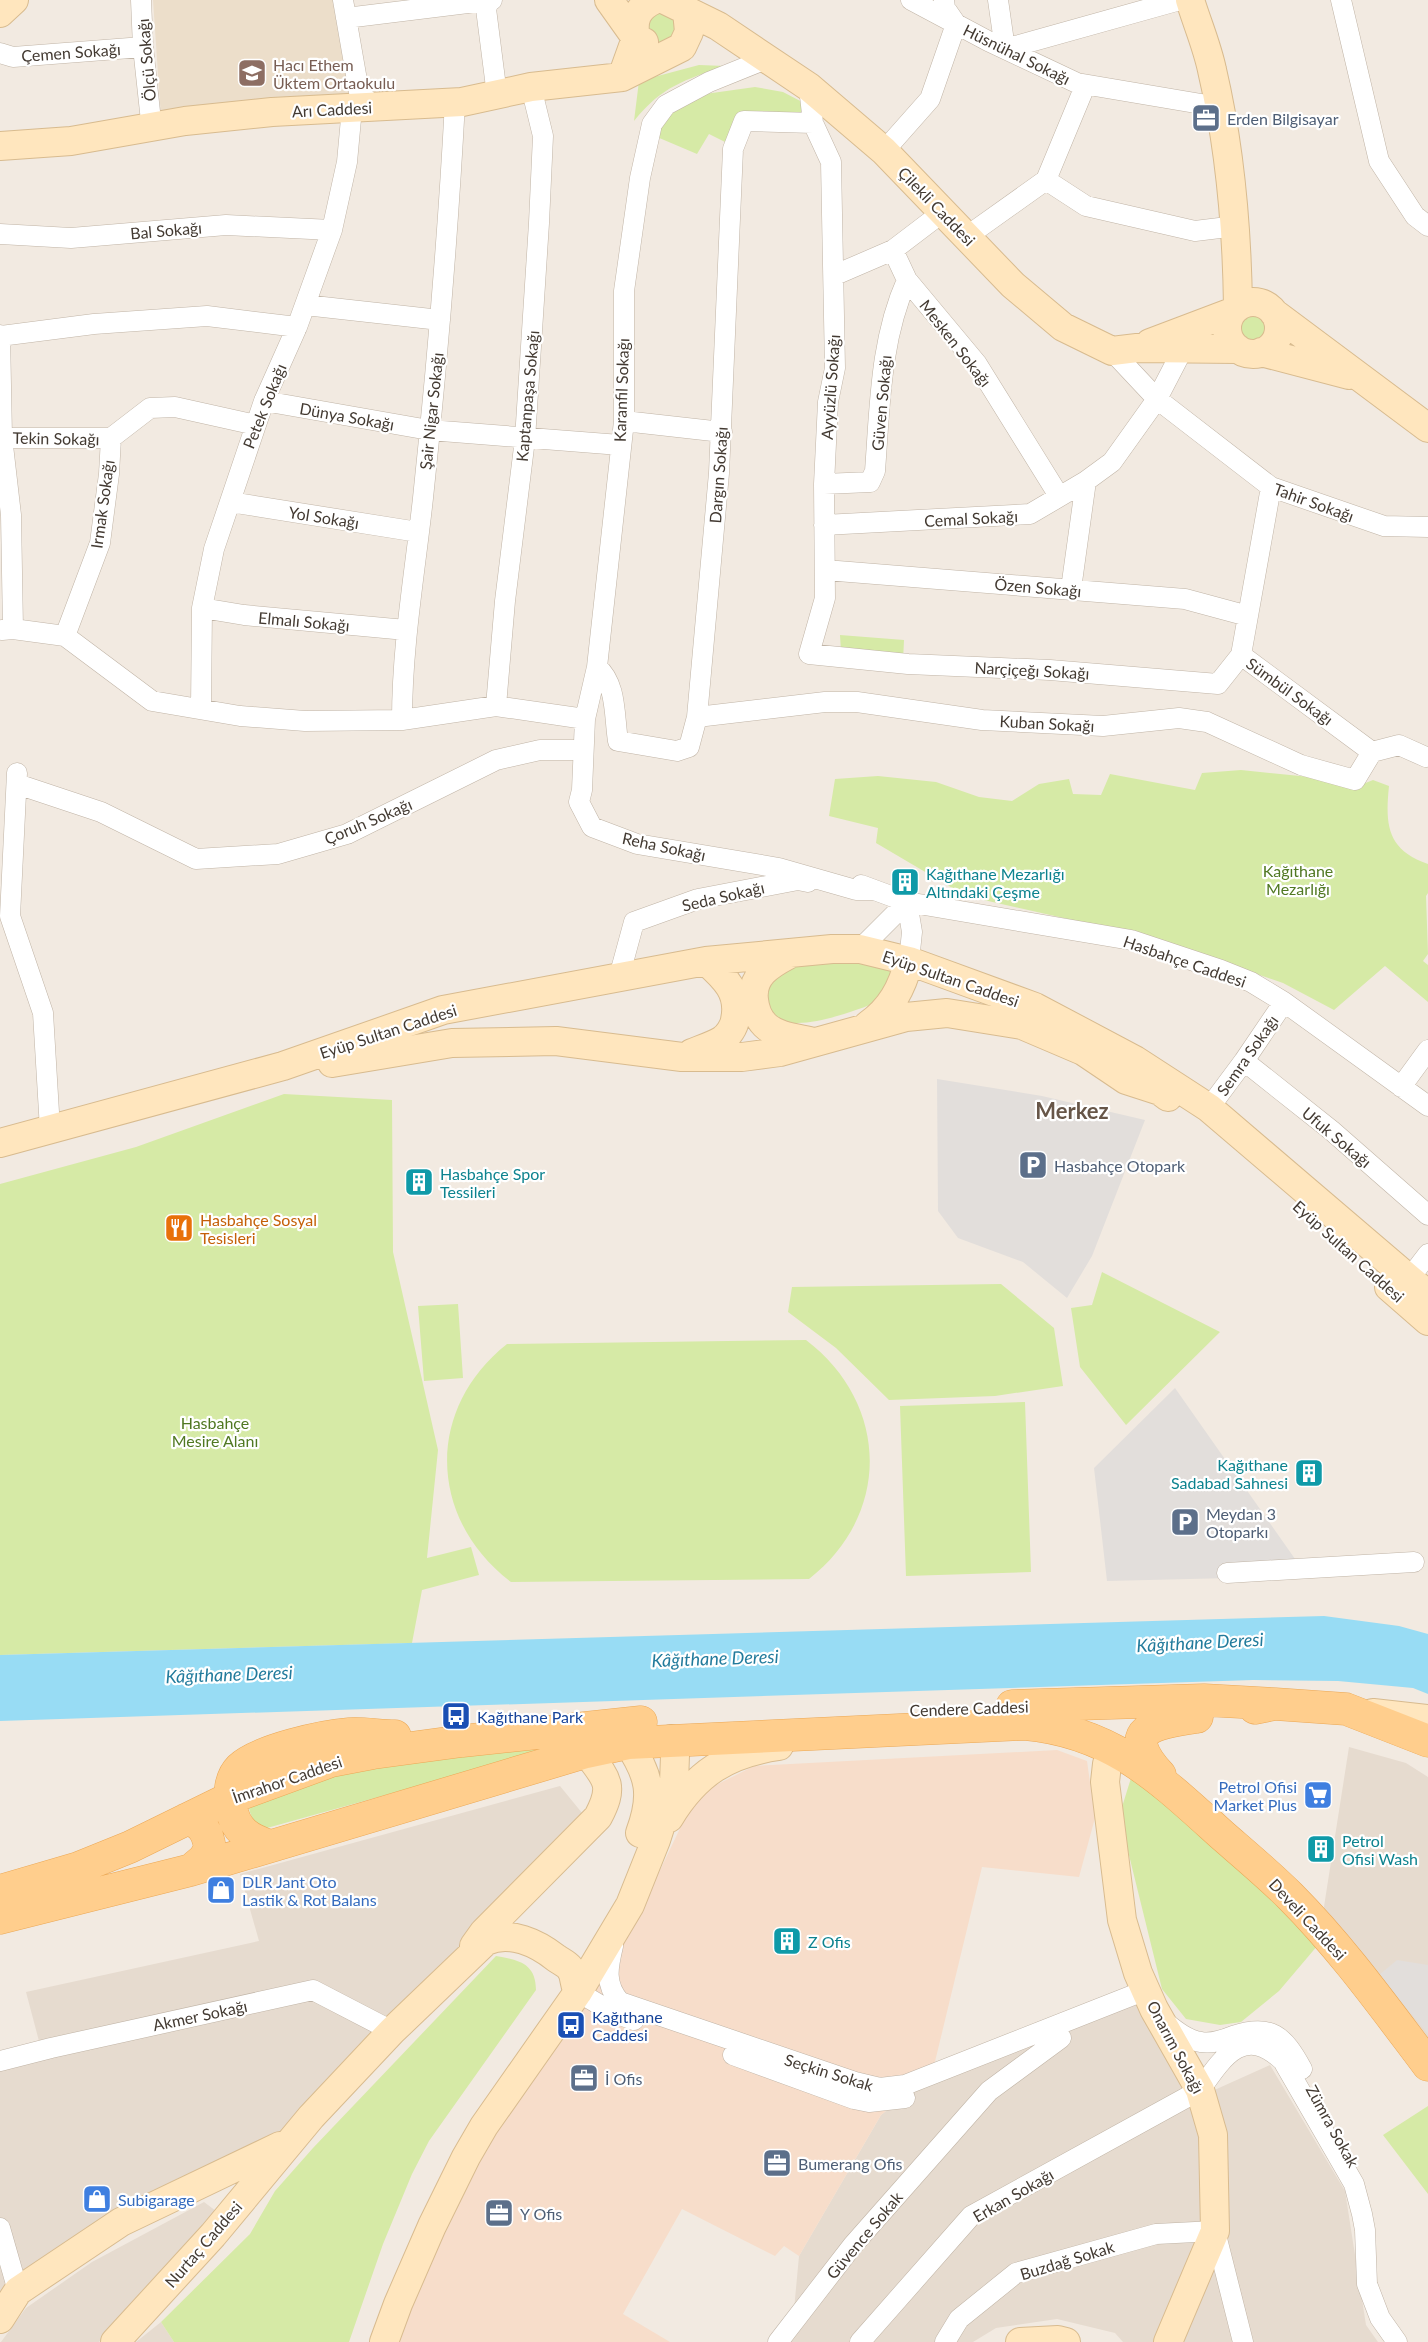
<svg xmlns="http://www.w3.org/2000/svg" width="1428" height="2342" viewBox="0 0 1428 2342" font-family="Lato,sans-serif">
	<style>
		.residential { fill: #e6dbcf }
		.commercial { fill: #f7ddca }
		.education { fill: #ecdeca }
		.green { fill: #d6eaa6 }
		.parking { fill: #e2dedb }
		.water { fill: #98dcf4 }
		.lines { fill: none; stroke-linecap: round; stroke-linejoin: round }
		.street-casing { stroke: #c0b4a6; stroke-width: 21 }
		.secondary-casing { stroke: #d8bb8f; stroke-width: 30 }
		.primary-casing { stroke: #eba856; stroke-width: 33 }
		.street { stroke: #fff; stroke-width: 20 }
		.secondary { stroke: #ffe6be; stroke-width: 28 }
		.primary { stroke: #ffce8d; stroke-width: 32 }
		.labels { text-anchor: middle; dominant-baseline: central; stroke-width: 4.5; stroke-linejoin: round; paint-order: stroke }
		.street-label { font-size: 16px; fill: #433a32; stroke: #fff }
		.education-label { font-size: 16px; fill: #785e54; stroke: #fff; text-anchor: start }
		.service-label { font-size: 16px; fill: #4e5e75; stroke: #fff; text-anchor: start }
		.park-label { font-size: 16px; fill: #507822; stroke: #fff }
		.culture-label { font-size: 16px; fill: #0d838f; stroke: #fff; text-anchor: start }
		.food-label { font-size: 16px; fill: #c56008; stroke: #fff; text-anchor: start }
		.transit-label { font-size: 16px; fill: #164399; stroke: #fff; text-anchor: start }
		.shop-label { font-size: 16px; fill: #366cbe; stroke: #fff; text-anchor: start }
		.water-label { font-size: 18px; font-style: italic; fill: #227b9c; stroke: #fff }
		.district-label { font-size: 22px; font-weight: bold; fill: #675648; stroke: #fff }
	</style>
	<rect width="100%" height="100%" fill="#f2eae1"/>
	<path class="residential" d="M1349 1747 1406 1763 1428 1777V2044L1323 1913Z
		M560 1786 587 1819 345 2061 277 2135 0 2302V2070L44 2060 26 1992 259 1941 240 1874Z
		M1137 1994 1192 2102 1208 2168 1204 2238 1160 2342H1123L1115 2333 1057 2319 996 2328 973 2342H791L799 2256 881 2115 932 2074Z
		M1270 2065 1345 2191 1366 2325 1378 2342H1175L1224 2230 1210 2092Z
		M204 2202 216 2211 99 2342H1L26 2308 92 2262Z
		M161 2322 174 2342H136Z"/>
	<path class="commercial" d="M1057 1750 1087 1761 1095 1818 1079 1877 982 1867 932 2074 881 2115 799 2256 784 2246 775 2256 682 2209 623 2314 670 2342H397L427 2260 503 2118 651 1889 696 1795 754 1766Z"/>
	<path class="education" d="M153 0H337L350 101 161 118Z"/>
	<path class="green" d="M673 11 681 33 655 46 644 19 648 13Z
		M699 65 725 66C685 80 662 86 634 121L639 81Z
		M755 87 783 92 808 105 806 118 746 113 725 142 709 134 697 154 657 137 660 123 681 104 705 94Z
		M1240 328a14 14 0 1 1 28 0a14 14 0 1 1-28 0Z
		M840 635 904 640 903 661 841 651Z
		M1241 770 1320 778 1353 788 1373 780 1389 786C1385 825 1387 850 1428 864V893L1426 896 1428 954 1423 961 1428 965V1002L1385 966 1334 1010 1283 983 1152 938 966 896 876 843 878 828 829 816 835 779 878 776 936 782 979 797 1012 801 1039 784 1069 779 1073 794 1101 795 1110 774 1195 790 1202 773Z
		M828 961 867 963 893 972 878 1002C856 1010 794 1035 775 1016 767 1008 767 997 765 986L790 964Z
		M284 1094 392 1100 393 1252 438 1450 427 1558 471 1547 479 1575 422 1590 412 1643 0 1655V1184L136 1147Z
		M1102 1272 1220 1332 1126 1425 1080 1367 1071 1308 1092 1305Z
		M1001 1284 1054 1328 1063 1386 995 1396 889 1400 836 1348 788 1312 792 1287Z
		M458 1304 463 1378 424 1381 418 1306Z
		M806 1340C889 1403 892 1514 809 1579L511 1582C428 1519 425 1409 507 1344Z
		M1025 1402 1031 1572 906 1576 900 1406Z
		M552 1744 554 1748 267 1828C256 1828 250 1817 249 1807L331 1773Z
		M1137 1773 1278 1899 1318 1945 1279 1991 1241 2022 1220 2025 1186 2019 1162 1989 1126 1843 1122 1807 1131 1778Z
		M496 1956C518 1960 536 1963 536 1990L429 2141 412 2174 383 2244 349 2342H174L161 2322 250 2234 275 2191 313 2148Z
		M1428 2106V2194L1383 2135Z"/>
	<path class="parking" d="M937 1079 1042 1096 1145 1120 1092 1256 1067 1298 1023 1262 958 1238 938 1211Z
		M1175 1388 1307 1576 1107 1581 1094 1468Z
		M1397 1960 1428 1965V2034L1379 1975Z"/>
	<path class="water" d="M1324 1616 1399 1626 1428 1634V1694L1413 1688 1338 1681 1253 1680 0 1721V1655Z"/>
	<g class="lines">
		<g class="street-casing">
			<path id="street" d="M141 0 143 47 151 121
				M343 0 359 92 374 107
				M911 0 988 41 1077 83 1219 107
				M998 0 1005 49 1180 0
				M1341 0 1379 161 1415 216 1428 226
				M485 1 497 95
				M346 18 492 0
				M0 53 13 57 143 47
				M766 59 709 82 666 105 652 124 640 178 624 291V421L597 667 585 719 582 790 579 802 592 827 637 844 779 868 856 890H873
				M809 87 813 123 831 162 835 368 828 402 824 484 825 598 809 654 908 664 1050 670 1218 684 1241 655
				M884 151 930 99 956 24 945 8 944 0
				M1046 180 1085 86
				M0 234 71 238 226 225 332 230
				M966 237 1046 180 1086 206 1195 231 1236 226
				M893 250 907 280 977 364 1059 496
				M835 275 893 250 943 212
				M305 305 440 320
				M0 335 2 437 11 515 13 629
				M0 336 94 324 207 316 297 327
				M1112 351 1157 399 1271 487 1384 526 1428 527
				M264 401 429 430 620 445
				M624 421 722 432
				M0 438H111
				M111 438 150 408 175 407 256 425
				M824 484 870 482 875 471C880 406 880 340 907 280
				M1271 487 1241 655 1372 752 1399 745 1426 757
				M230 502 418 532
				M824 525 1030 514 1086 481 1112 462 1157 399 1183 349
				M825 570 1185 599 1248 616
				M1071 589 1086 481
				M202 608 244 615 406 630
				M2 630 13 629 65 636
				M65 636 152 701 240 716 305 721 402 720 496 706 585 719
				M65 636 100 543 109 474 111 438
				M597 667C617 684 614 716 618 741L677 751 689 747 697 717 719 473 733 149 744 121 813 123
				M496 706 505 601 525 439 539 223 543 136 531 87
				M201 708 202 608 214 549 264 401 297 327 332 230 347 162 352 108
				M697 717 825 702H857L982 720 1103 726 1179 718 1207 722 1301 765 1355 780 1372 752
				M402 720C402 645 415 572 423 498 437 366 448 234 455 102
				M17 773 10 916 43 1013 50 1129
				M17 784 101 812 196 859 278 854 347 834 496 760 540 750H582
				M861 885 907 902 1131 940 1221 970 1251 982 1284 1002 1428 1106
				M907 902 912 932 909 961
				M860 949 907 902
				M619 977 634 922 698 899 798 880 808 882
				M1244 1061 1331 1130 1428 1215
				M1401 1087 1428 1050
				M1209 1108 1244 1061 1284 1002
				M1409 1279 1428 1254
				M1227 1573 1414 1562
				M613 1946C608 1967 604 1984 620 2002L855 2082 880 2088 905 2085 1146 1990
				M578 1992 612 2012 634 2020
				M1165 2022C1175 2030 1187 2040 1201 2042 1212 2044 1223 2040 1233 2036 1271 2023 1284 2036 1302 2069
				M733 2055 854 2099 869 2102 905 2098
				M0 2061 51 2048 313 1990 392 2031
				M0 2228 18 2291 9 2299
				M778 2342 853 2245 989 2091 1061 2038
				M860 2342 971 2216 1200 2090C1223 2057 1244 2024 1283 2061L1354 2184 1362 2214 1365 2230 1367 2284 1380 2318 1397 2342
				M945 2342 959 2319 1016 2273 1156 2234 1215 2231 1243 2342"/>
		</g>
		<g class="secondary-casing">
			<path id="secondary" d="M609 0 636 38 622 77
				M665 0 718 26 809 87 884 151 1013 285 1063 327 1112 351 1137 348 1238 349
				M1190 0C1197 23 1207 46 1212 70 1230 147 1237 228 1238 307
				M0 13 14 0
				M644 42 636 38C632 20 637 8 654 0
				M0 146 71 141 185 121 272 112 462 102 531 87 622 77 682 47 689 32 687 11
				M1227 328a26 26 0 1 1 52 0a26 26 0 1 1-52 0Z
				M1274 313 1428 428
				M1150 343 1232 312
				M1261 352 1349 375
				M788 955C769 965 751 976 754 1000 755 1009 758 1018 765 1025 777 1037 798 1038 814 1042
				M868 1025C891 1009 902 988 909 961
				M692 1053C702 1049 714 1045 722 1040 728 1036 734 1027 735 1020 741 993 725 978 706 961
				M332 1063 452 1043 556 1041 682 1057H742L780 1052 906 1017 947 1013 1022 1025 1083 1051 1126 1080 1160 1091 1168 1097
				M0 1143 283 1066 443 1010 706 961 832 949H860L909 961 1035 1007 1135 1060 1209 1108 1428 1295
				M1389 1287 1428 1321
				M1373 1713 1428 1719
				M628 1743C650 1776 654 1795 640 1833
				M1114 1749 1107 1764 1105 1782 1122 1920 1138 1973 1154 2009 1200 2090 1213 2135 1215 2231 1168 2342
				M669 1818C696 1773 728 1753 779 1746
				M474 1946 484 1932 598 1817C615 1785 607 1779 586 1752
				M0 2319 18 2291 121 2222 280 2146
				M115 2342 213 2235 311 2117 392 2031 486 1941C510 1930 537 1943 556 1958 560 1961 569 1965 571 1970 575 1976 574 1985 578 1992
				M384 2342 398 2304 432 2226 466 2157 484 2126 578 1992 630 1905 656 1840 674 1784 675 1755 671 1739
				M1020 2342 1058 2340 1066 2342"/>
		</g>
		<g class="primary-casing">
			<path id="primary" d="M1012 1706 1204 1700 1275 1704
				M1255 1708 1275 1704 1346 1709 1428 1741
				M1160 1775C1117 1728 1156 1723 1197 1717
				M187 1819C203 1823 208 1833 210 1849L204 1859 191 1870
				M270 1846C249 1839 235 1831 231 1807 229 1794 230 1778 240 1768 259 1750 323 1736 349 1734 364 1733 380 1736 395 1736
				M0 1891 78 1868 130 1847 230 1798 331 1761 373 1753 462 1741 641 1722
				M0 1918 191 1870 586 1752 628 1743 1025 1724C1113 1732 1160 1779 1222 1835 1245 1855 1269 1875 1290 1896 1341 1947 1384 2007 1428 2065"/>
		</g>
		<use href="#street" class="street"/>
		<use href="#secondary" class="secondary"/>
		<use href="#primary" class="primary"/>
	</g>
	<defs>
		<g id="school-square" transform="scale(1.5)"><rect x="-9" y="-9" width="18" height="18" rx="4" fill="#8d6e63" stroke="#fff"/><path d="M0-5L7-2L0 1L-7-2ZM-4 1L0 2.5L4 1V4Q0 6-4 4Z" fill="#fff"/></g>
		<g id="office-square" transform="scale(1.5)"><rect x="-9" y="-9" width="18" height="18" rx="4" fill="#5c6f8a" stroke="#fff"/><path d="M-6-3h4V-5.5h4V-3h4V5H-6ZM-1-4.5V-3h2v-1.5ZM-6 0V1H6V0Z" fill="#fff"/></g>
		<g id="building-square" transform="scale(1.5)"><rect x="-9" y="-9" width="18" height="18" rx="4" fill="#0f9aa8" stroke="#fff"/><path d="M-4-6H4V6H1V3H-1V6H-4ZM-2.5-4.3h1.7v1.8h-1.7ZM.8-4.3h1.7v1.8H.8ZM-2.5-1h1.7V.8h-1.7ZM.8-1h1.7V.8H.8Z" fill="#fff"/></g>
		<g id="parking-square" transform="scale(1.5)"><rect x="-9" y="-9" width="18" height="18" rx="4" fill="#5c6f8a" stroke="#fff"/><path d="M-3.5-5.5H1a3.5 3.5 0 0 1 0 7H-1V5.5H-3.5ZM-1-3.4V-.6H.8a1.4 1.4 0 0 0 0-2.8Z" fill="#fff"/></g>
		<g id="restaurant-square" transform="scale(1.5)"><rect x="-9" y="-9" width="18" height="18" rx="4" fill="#e8710a" stroke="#fff"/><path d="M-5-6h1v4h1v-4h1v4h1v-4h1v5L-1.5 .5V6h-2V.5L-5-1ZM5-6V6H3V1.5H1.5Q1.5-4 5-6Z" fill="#fff"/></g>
		<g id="bus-square" transform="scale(1.5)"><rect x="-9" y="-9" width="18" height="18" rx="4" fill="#1a4fb4" stroke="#fff"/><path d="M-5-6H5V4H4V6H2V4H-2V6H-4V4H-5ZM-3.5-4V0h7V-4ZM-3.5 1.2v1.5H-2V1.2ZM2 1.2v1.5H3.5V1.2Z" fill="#fff"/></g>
		<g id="supermarket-square" transform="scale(1.5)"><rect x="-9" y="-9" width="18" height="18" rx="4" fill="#3f7fe0" stroke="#fff"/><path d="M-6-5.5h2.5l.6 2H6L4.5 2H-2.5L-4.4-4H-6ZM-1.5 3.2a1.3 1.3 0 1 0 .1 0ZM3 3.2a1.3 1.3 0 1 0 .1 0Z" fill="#fff"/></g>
		<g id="shop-square" transform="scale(1.5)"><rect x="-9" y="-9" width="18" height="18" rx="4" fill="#3f7fe0" stroke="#fff"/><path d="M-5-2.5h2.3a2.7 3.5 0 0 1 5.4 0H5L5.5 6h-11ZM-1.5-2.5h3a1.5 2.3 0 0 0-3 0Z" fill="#fff"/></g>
	</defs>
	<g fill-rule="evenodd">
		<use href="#school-square" x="252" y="73"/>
		<use href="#office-square" x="1206" y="118"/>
		<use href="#building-square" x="905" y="882"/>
		<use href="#parking-square" x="1033" y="1165"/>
		<use href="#building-square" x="419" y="1182"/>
		<use href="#restaurant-square" x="179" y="1228"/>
		<use href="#building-square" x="1309" y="1473"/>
		<use href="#parking-square" x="1185" y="1522"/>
		<use href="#bus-square" x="456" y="1716"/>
		<use href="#supermarket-square" x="1318" y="1795"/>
		<use href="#building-square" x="1321" y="1849"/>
		<use href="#shop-square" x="221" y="1890"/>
		<use href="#building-square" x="787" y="1941"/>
		<use href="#bus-square" x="571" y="2025"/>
		<use href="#office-square" x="584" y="2078"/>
		<use href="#office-square" x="777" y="2163"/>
		<use href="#shop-square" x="97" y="2199"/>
		<use href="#office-square" x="499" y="2213"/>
	</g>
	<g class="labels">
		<g class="street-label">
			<text transform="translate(71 52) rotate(-4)">Çemen Sokağı</text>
			<text transform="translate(1017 54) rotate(26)">Hüsnühal Sokağı</text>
			<text transform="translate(146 60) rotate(-95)">Ölçü Sokağı</text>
			<text transform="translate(332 109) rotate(-3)">Arı Caddesi</text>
			<text transform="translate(937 206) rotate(46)">Çilekli Caddesi</text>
			<text transform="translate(166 230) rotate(-5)">Bal Sokağı</text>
			<text transform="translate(956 343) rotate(52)">Mesken Sokağı</text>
			<text transform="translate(830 387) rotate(-86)">Ayyüzlü Sokağı</text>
			<text transform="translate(621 390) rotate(-88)">Karanfil Sokağı</text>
			<text transform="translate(527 396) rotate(-85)">Kaptanpaşa Sokağı</text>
			<text transform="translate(881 403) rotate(-85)">Güven Sokağı</text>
			<text transform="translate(264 406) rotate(-68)">Petek Sokağı</text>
			<text transform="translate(431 411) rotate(-84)">Şair Nigar Sokağı</text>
			<text transform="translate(347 416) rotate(10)">Dünya Sokağı</text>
			<text transform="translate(56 438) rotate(1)">Tekin Sokağı</text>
			<text transform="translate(718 475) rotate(-86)">Dargın Sokağı</text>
			<text transform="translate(1314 502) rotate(20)">Tahir Sokağı</text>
			<text transform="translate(102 504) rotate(-82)">Irmak Sokağı</text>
			<text transform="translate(324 517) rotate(9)">Yol Sokağı</text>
			<text transform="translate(971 518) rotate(-3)">Cemal Sokağı</text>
			<text transform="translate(1038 587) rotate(5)">Özen Sokağı</text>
			<text transform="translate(304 621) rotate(5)">Elmalı Sokağı</text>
			<text transform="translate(1032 670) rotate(3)">Narçiçeğı Sokağı</text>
			<text transform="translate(1290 691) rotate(36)">Sümbül Sokağı</text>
			<text transform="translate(1047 723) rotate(3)">Kuban Sokağı</text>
			<text transform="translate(368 821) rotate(-23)">Çoruh Sokağı</text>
			<text transform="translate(664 846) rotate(12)">Reha Sokağı</text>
			<text transform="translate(723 896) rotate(-13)">Seda Sokağı</text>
			<text transform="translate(1185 961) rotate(19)">Hasbahçe Caddesi</text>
			<text transform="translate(951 978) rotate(19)">Eyüp Sultan Caddesi</text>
			<text transform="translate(388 1031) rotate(-18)">Eyüp Sultan Caddesi</text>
			<text transform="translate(1247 1055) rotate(-55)">Semra Sokağı</text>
			<text transform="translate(1337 1137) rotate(40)">Ufuk Sokağı</text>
			<text transform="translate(1349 1251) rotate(42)">Eyüp Sultan Caddesi</text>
			<text transform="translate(969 1708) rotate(-2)">Cendere Caddesi</text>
			<text transform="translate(287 1779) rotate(-19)">İmrahor Caddesi</text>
			<text transform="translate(1308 1919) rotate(47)">Develi Caddesi</text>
			<text transform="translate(200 2015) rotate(-12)">Akmer Sokağı</text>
			<text transform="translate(1176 2047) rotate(62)">Onarım Sokağı</text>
			<text transform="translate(829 2072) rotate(17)">Seçkin Sokak</text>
			<text transform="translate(1333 2126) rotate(61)">Zümra Sokak</text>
			<text transform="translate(1013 2195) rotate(-30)">Erkan Sokağı</text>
			<text transform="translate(864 2235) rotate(-50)">Güvence Sokak</text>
			<text transform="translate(203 2244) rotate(-49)">Nurtaç Caddesi</text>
			<text transform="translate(1067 2260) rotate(-17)">Buzdağ Sokak</text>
		</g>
		<g class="education-label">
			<text x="273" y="64">Hacı Ethem<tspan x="273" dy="18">Üktem Ortaokulu</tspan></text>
		</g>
		<g class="service-label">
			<text x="1227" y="118">Erden Bilgisayar</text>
			<text x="1054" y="1165">Hasbahçe Otopark</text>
			<text x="1206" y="1513">Meydan 3<tspan x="1206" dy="18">Otoparkı</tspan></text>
			<text x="605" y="2078">İ Ofis</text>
			<text x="798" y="2163">Bumerang Ofis</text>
			<text x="520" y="2213">Y Ofis</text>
		</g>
		<g class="park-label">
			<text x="1298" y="870">Kağıthane<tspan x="1298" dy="18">Mezarlığı</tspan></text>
			<text x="215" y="1422">Hasbahçe<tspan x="215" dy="18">Mesire Alanı</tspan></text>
		</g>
		<g class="culture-label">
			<text x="926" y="873">Kağıthane Mezarlığı<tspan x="926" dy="18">Altındaki Çeşme</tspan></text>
			<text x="440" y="1173">Hasbahçe Spor<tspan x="440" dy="18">Tessileri</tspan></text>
			<text x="1288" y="1464" text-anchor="end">Kağıthane<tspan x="1288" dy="18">Sadabad Sahnesi</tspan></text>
			<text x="1342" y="1840">Petrol<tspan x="1342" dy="18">Ofisi Wash</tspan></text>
			<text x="808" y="1941">Z Ofis</text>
		</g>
		<g class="food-label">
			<text x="200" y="1219">Hasbahçe Sosyal<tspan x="200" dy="18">Tesisleri</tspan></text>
		</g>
		<g class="transit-label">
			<text x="477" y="1716">Kağıthane Park</text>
			<text x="592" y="2016">Kağıthane<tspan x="592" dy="18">Caddesi</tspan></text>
		</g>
		<g class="shop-label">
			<text x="1297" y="1786" text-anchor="end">Petrol Ofisi<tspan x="1297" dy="18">Market Plus</tspan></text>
			<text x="242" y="1881">DLR Jant Oto<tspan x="242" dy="18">Lastik &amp; Rot Balans</tspan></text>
			<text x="118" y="2199">Subigarage</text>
		</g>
		<g class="water-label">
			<text transform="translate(1200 1642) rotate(-3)">Kâğıthane Deresi</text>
			<text transform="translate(715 1658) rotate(-2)">Kâğıthane Deresi</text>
			<text transform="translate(229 1674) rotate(-2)">Kâğıthane Deresi</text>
		</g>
		<g class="district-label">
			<text x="1072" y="1110">Merkez</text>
		</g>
	</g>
</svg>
